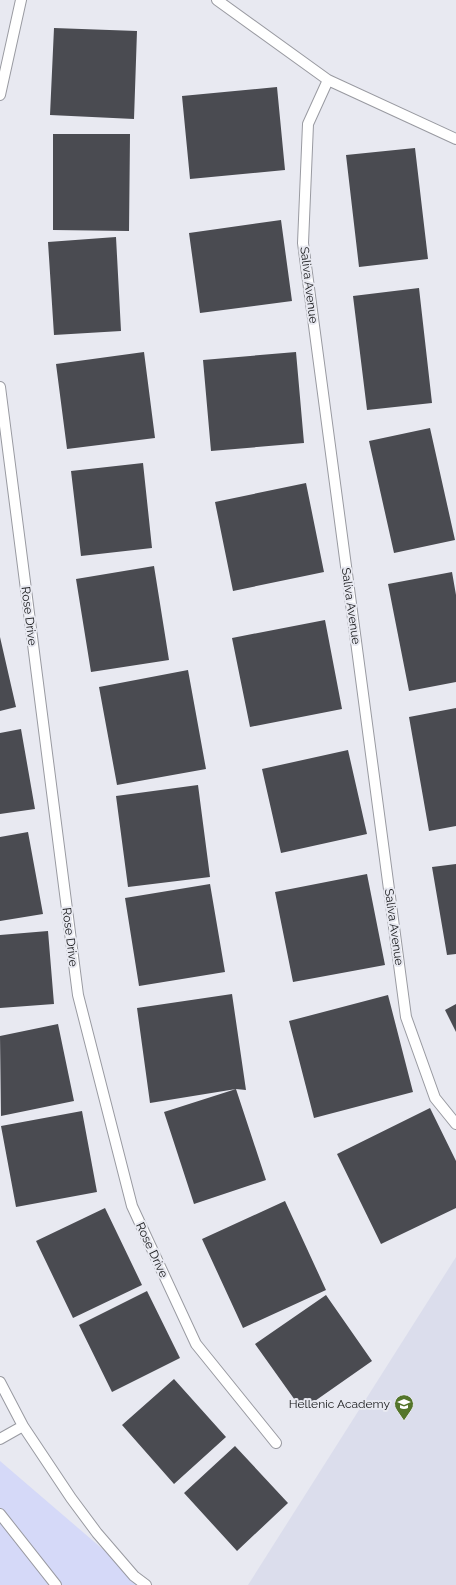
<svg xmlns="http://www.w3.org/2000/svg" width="456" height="1585" viewBox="0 0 456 1585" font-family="Raleway,sans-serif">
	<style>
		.built { fill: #dbddec }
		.green { fill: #d5d9f8 }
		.building { fill: #4a4b51 }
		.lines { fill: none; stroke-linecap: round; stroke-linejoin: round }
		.lane-casing { stroke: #999aa1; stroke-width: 12 }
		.lane { stroke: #fff; stroke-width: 10 }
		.labels { text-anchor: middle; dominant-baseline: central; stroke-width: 4; stroke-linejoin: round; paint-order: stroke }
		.street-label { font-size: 12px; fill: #161719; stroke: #e8e9f1 }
		.poi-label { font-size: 12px; fill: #161719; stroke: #e8e9f1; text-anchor: end }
	</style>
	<rect width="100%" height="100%" fill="#e8e9f1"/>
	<path class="built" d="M456 1257V1585H248Z"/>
	<path class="green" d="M0 1461 134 1576 148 1585H0Z"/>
	<path class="building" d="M54 28 137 31 134 119 50 115Z
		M277 87 285 170 190 179 182 96Z
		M53 134H130L129 231 53 230Z
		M415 148 428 259 359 267 346 155Z
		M281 220 292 301 200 313 189 233Z
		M116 237 121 331 54 335 48 242Z
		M419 288 432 403 367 410 353 296Z
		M144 352 155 438 67 449 56 364Z
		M296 352 304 443 211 451 203 360Z
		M430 428 455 540 394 553 369 441Z
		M143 463 152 548 81 556 71 471Z
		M306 483 324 572 233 591 215 502Z
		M154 566 169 660 91 672 76 579Z
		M452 572 456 595V682L409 691 388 584Z
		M325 620 342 709 250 727 232 638Z
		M0 637 16 707 0 711Z
		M188 670 206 769 117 785 99 687Z
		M456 708V826L429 831 409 717Z
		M21 729 35 809 0 814V733Z
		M348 750 367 834 281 853 262 769Z
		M198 785 210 877 128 887 116 796Z
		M28 832 43 914 0 921V837Z
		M456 864V954L447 955 432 867Z
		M367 874 385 965 293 982 275 892Z
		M210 884 225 972 139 986 125 898Z
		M48 931 54 1004 0 1008V935Z
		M232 994 246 1090 236 1089 266 1180 194 1204 164 1112 236 1089 150 1103 137 1008Z
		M388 995 413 1092 314 1118 289 1021Z
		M456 1004V1032L445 1010Z
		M58 1024 74 1101 1 1116 0 1036Z
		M430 1108 456 1161V1208L381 1244 337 1154Z
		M82 1111 97 1192 16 1207 1 1126Z
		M285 1201 326 1290 243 1328 202 1239Z
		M105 1208 142 1285 73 1318 36 1241Z
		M147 1291 180 1358 112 1392 79 1325Z
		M326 1295 372 1361 302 1410 255 1344Z
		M174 1379 226 1437 174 1484 122 1425Z
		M235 1446 288 1503 237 1551 184 1493Z"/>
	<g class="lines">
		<g class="lane-casing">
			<path id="lane" d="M217 0 328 80 456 139
				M328 80 308 124 303 243 406 1017 435 1098 456 1124
				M0 95 21 0
				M0 387 78 995 132 1206 196 1344 276 1443
				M0 1382 23 1426 71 1498 97 1533 134 1576 146 1585
				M0 1439 23 1426
				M0 1514 56 1585"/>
		</g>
		<use href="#lane" class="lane"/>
	</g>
	<defs>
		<g id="school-pin" transform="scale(1)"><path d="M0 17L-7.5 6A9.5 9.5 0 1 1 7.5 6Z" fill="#54752b" stroke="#e8e9f1"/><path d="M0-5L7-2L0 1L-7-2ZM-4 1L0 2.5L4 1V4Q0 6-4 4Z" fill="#fff"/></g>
	</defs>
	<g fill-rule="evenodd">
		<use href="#school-pin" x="404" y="1404"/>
	</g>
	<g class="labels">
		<g class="street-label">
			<text transform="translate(309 285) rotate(83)">Saliva Avenue</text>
			<text transform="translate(351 606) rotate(82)">Saliva Avenue</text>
			<text transform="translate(29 616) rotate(83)">Rose Drive</text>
			<text transform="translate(394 927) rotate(82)">Saliva Avenue</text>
			<text transform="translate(70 937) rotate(83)">Rose Drive</text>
			<text transform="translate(152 1250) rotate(65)">Rose Drive</text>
		</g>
		<g class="poi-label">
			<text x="390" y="1404">Hellenic Academy</text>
		</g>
	</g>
</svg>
